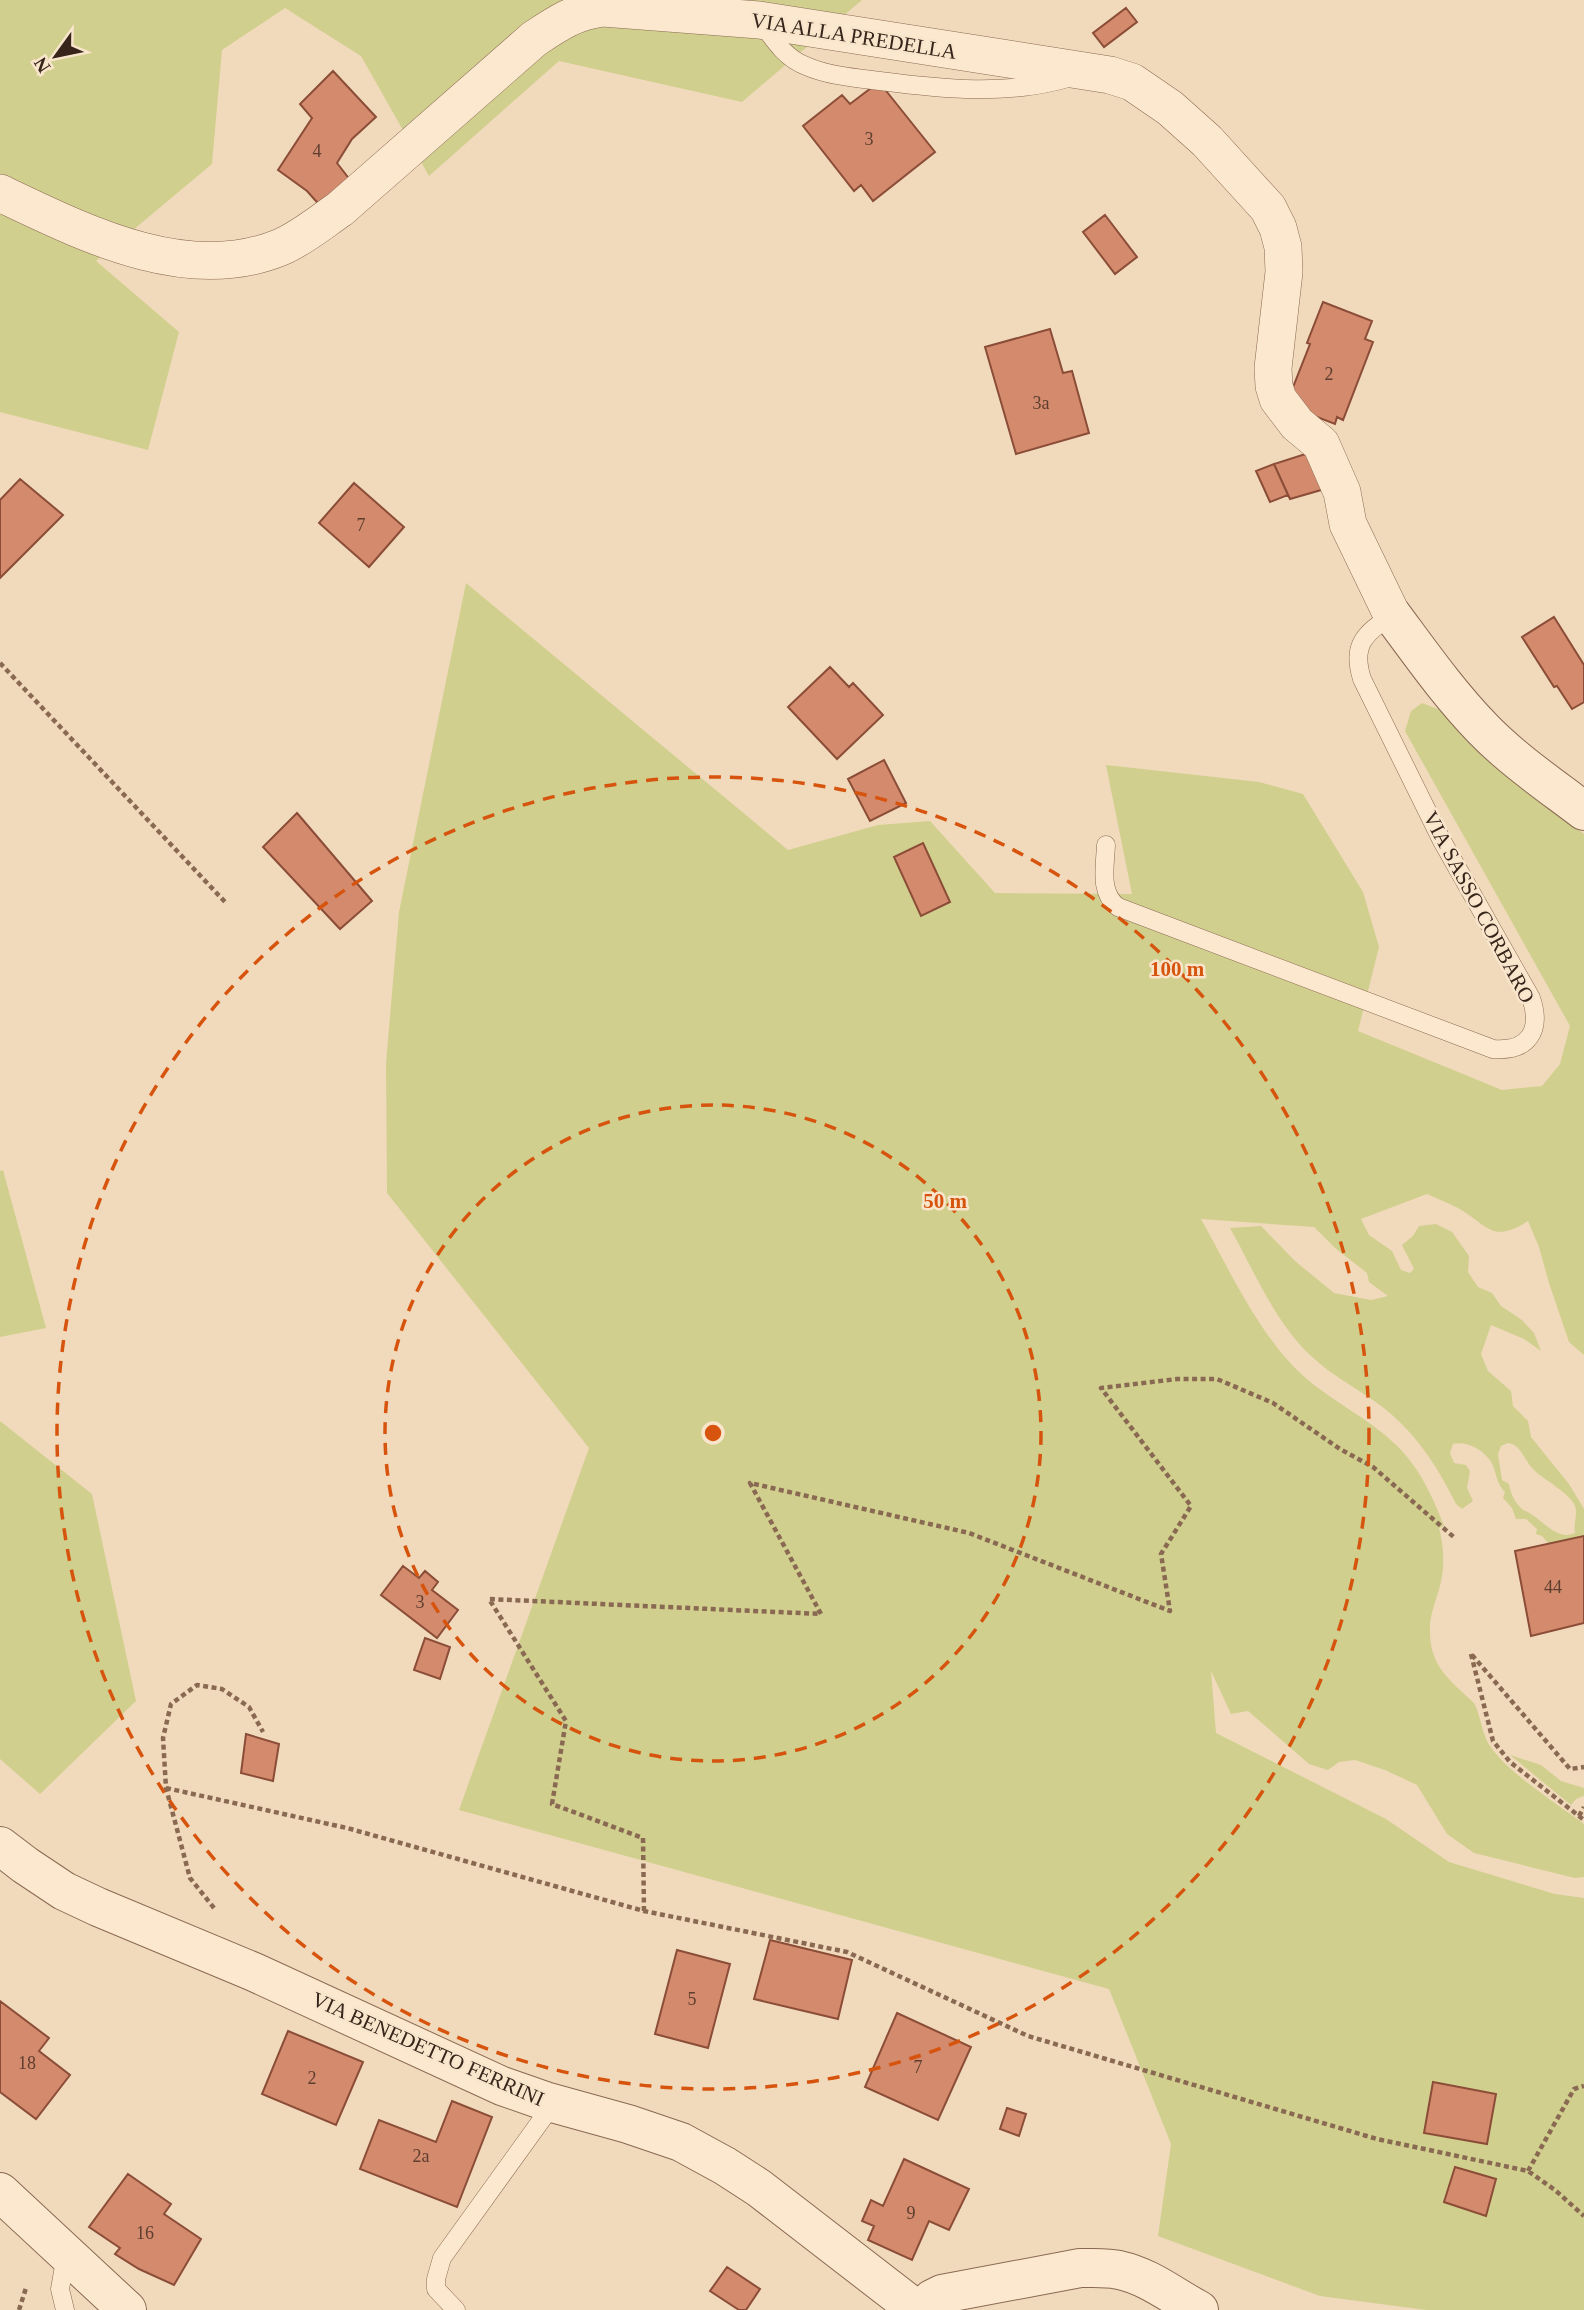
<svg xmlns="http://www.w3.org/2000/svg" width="1584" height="2310" viewBox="0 0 1584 2310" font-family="'Times New Roman',serif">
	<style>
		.green { fill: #d0cf8e; fill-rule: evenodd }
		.building { fill: #d38a6d; stroke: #8b4d37; stroke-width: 2 }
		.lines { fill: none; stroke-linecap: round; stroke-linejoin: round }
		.service-casing { stroke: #8a6953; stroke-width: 19 }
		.minor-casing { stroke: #8a6953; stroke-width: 38 }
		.tertiary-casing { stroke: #8a6953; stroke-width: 40 }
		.path { stroke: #8a6953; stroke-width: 4.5; stroke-dasharray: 5 3.5; stroke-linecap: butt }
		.service { stroke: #fce8ce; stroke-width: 18 }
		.minor { stroke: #fce8ce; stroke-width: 37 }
		.tertiary { stroke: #fce8ce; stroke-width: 38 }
		.ring { fill: none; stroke: #d6540d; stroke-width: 3.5; stroke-dasharray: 12 9 }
		.labels { text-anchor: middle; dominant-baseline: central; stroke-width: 5; stroke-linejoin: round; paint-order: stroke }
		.number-label { font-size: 18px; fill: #5e3e2f }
		.street-label { font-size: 21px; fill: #37241a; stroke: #f8e5cb }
		.centre { fill: #d6540d; stroke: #f8e5cb; stroke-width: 3.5 }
		.ring-label { font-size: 21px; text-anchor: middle; font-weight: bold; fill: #d6540d; stroke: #f8e5cb; stroke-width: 5; stroke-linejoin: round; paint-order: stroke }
	</style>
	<rect width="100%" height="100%" fill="#f1dabb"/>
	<path class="green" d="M0 0H862L742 102 559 61 429 176 361 56 285 8 222 50 212 164 96 261 179 332 148 450 0 412Z
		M466 583 788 850 878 825 930 821 995 893 1132 894 1106 765 1259 782 1303 794 1363 892 1379 947 1358 1031 1502 1090 1542 1086 1560 1064 1570 1026 1405 731 1411 711 1422 703 1443 711 1533 796 1584 834V1355L1569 1342 1549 1283 1539 1247 1528 1221C1492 1244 1489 1226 1458 1208 1449 1203 1437 1199 1427 1194L1361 1219 1369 1235 1392 1251 1401 1270 1410 1273 1414 1269 1402 1245 1413 1236 1419 1226 1436 1224 1452 1232 1469 1256 1468 1272 1478 1287 1492 1293 1501 1306 1522 1320 1534 1333 1541 1351 1524 1339 1491 1325 1481 1354 1488 1371 1511 1391 1513 1406 1528 1421 1531 1437 1569 1484 1584 1509V1536L1549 1544 1542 1536 1536 1534 1537 1529 1526 1519H1516L1512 1508 1503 1498 1505 1492C1494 1481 1497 1467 1488 1458 1480 1448 1465 1441 1453 1444L1450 1453 1454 1463 1466 1465 1470 1471 1467 1488 1473 1501 1462 1509 1456 1504C1440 1471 1419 1438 1391 1414 1366 1392 1333 1378 1309 1354 1274 1320 1254 1271 1230 1228L1261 1226 1295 1261 1334 1293 1371 1300 1388 1296 1369 1282 1367 1273 1335 1248 1314 1227 1201 1219C1229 1269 1254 1325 1294 1367 1326 1400 1372 1418 1403 1452 1422 1473 1434 1500 1444 1526L1439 1528C1444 1546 1445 1567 1440 1586 1436 1601 1429 1616 1430 1632 1430 1667 1451 1681 1473 1702 1479 1708 1482 1735 1490 1746 1508 1773 1557 1804 1584 1824V1877L1575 1878 1474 1853 1447 1834 1417 1785 1385 1770 1355 1760 1339 1762 1328 1770 1309 1764 1248 1711 1231 1714 1211 1671 1216 1733 1386 1819 1449 1862 1555 1894 1584 1898V2310H1426L1320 2296 1158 2236 1171 2144 1109 1989 459 1810 589 1448 387 1193 386 1063 399 912ZM1508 1443C1522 1445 1524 1461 1534 1470 1544 1480 1570 1493 1575 1506 1578 1515 1573 1524 1575 1533 1558 1541 1544 1522 1531 1514 1528 1512 1524 1511 1521 1508 1515 1503 1510 1492 1509 1484L1502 1480 1498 1454 1501 1446Z
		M3 1170 46 1328 0 1337V1171Z
		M0 1421 92 1494 136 1701 40 1794 0 1759Z
		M1510 1755 1541 1765 1561 1781 1584 1788V1796L1576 1799 1571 1805Z"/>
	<path class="building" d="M1126 8 1137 22 1104 47 1093 33Z
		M333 71 376 117 352 139 337 163 354 185 324 210 307 191 278 170 312 118 300 104Z
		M879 82 935 152 873 201 861 185 854 191 803 126 842 95 850 104Z
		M1105 215 1137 257 1115 274 1083 232Z
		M1323 302 1372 321 1365 339 1373 342 1343 420 1337 417 1335 424 1286 405 1310 344 1307 343Z
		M1050 329 1063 373 1072 371 1089 433 1016 454 985 347Z
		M1321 449 1335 486 1290 499 1274 464Z
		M1274 464 1288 495 1270 502 1256 471Z
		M20 479 63 515 0 578V500Z
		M354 483 404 527 369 567 319 523Z
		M1554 617 1584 665V702L1572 709 1557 686 1554 687 1522 637Z
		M830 667 849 687 853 683 883 715 837 759 788 707Z
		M884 760 906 803 870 821 848 779Z
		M297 813 372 901 340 929 263 847Z
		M923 843 950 902 921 916 894 857Z
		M1584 1536V1623L1531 1636 1515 1551Z
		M403 1566 419 1578 425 1571 438 1582 432 1590 458 1610 437 1638 381 1595Z
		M425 1638 450 1647 440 1679 414 1670Z
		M246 1734 279 1744 273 1781 241 1773Z
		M770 1940 852 1960 838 2019 754 1999Z
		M677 1950 730 1964 708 2048 655 2034Z
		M0 2001 49 2038 39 2051 70 2075 36 2119 0 2092Z
		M897 2013 971 2047 938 2120 865 2087Z
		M288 2031 363 2062 336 2125 262 2094Z
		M1433 2082 1496 2094 1487 2144 1424 2133Z
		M452 2101 492 2117 457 2207 360 2169 379 2120 436 2142Z
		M1007 2108 1026 2114 1019 2136 1000 2129Z
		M904 2159 969 2189 949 2230 929 2221 912 2260 868 2240 874 2226 862 2221 871 2200 883 2206Z
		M1455 2167 1496 2179 1486 2216 1444 2202Z
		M128 2174 171 2204 164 2214 201 2239 174 2285 139 2269 115 2254 120 2248 89 2227Z
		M727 2267 760 2289 746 2310H739L710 2291Z"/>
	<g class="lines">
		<g class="service-casing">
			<path id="service" d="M761 22C774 40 785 58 806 66 829 76 856 78 880 81 942 89 1007 96 1068 78
				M1106 845C1105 867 1099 893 1118 907L1493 1049C1529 1052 1542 1030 1531 998L1442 841 1362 679C1351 644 1365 634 1392 615
				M65 2310 60 2289 66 2255
				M456 2310 436 2289V2279L442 2258 553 2104"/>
		</g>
		<g class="minor-casing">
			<path id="minor" d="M0 193C84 233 188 286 281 247 302 238 321 222 340 209L534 39C558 23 574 12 603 8L759 20 1110 75 1132 82 1170 108 1207 141 1268 208 1278 228 1283 247 1284 272 1273 368 1274 386 1278 399 1297 424 1321 444 1342 492 1348 524 1392 615"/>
		</g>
		<g class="tertiary-casing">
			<path id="tertiary" d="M1392 615C1421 654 1449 694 1483 729 1513 760 1550 785 1584 811
				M0 1846 25 1865 64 1891 98 1907 254 1972 502 2086 545 2101 628 2124 681 2142 725 2166 759 2188 917 2310
				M0 2192 127 2310
				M922 2310 932 2299 942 2294 1080 2268C1093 2268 1107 2267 1119 2270 1148 2276 1173 2296 1199 2310"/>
		</g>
		<path class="path" d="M0 663 226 903
			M1471 1654 1493 1741 1510 1762 1584 1820
			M1472 1655 1570 1769 1584 1767
			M166 1788 347 1828 644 1911 847 1952 1028 2036 1377 2139 1528 2171 1555 2190 1584 2216
			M1579 1816 1584 1807
			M214 1908 190 1878 166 1788 163 1738 171 1704 197 1685 222 1689 249 1707 263 1732
			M644 1911 643 1838 552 1804 566 1721 489 1599 821 1614 750 1483 969 1533 1170 1611 1161 1554 1191 1506 1101 1388 1177 1379H1217L1273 1403 1340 1449 1373 1467 1456 1539
			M1528 2171 1574 2089 1584 2086
			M19 2310 26 2288"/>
		<use href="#service" class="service"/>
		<use href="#minor" class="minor"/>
		<use href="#tertiary" class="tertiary"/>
	</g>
	<g class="ring">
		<circle cx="713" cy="1433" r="328"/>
		<circle cx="713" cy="1433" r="656"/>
	</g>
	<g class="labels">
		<g class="number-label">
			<text x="869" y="139">3</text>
			<text x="317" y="151">4</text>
			<text x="1329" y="374">2</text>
			<text x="1041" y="403">3a</text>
			<text x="361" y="525">7</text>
			<text x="1553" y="1587">44</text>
			<text x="420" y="1602">3</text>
			<text x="692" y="1999">5</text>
			<text x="27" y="2063">18</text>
			<text x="918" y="2067">7</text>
			<text x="312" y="2078">2</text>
			<text x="421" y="2156">2a</text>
			<text x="911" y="2213">9</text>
			<text x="145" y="2233">16</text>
		</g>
		<g class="street-label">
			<text transform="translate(854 36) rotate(9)">VIA ALLA PREDELLA</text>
			<text transform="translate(1479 907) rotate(62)">VIA SASSO CORBARO</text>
			<text transform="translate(428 2049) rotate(24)">VIA BENEDETTO FERRINI</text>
		</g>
	</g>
	<circle cx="713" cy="1433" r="10" class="centre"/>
	<g class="ring-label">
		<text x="1177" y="976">100 m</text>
		<text x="945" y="1208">50 m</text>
	</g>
	<g transform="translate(56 56) rotate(237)" stroke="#f8e5cb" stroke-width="5" paint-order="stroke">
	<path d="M0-5L12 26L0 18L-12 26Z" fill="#37241a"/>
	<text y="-10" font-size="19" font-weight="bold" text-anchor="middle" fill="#37241a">N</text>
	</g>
</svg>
